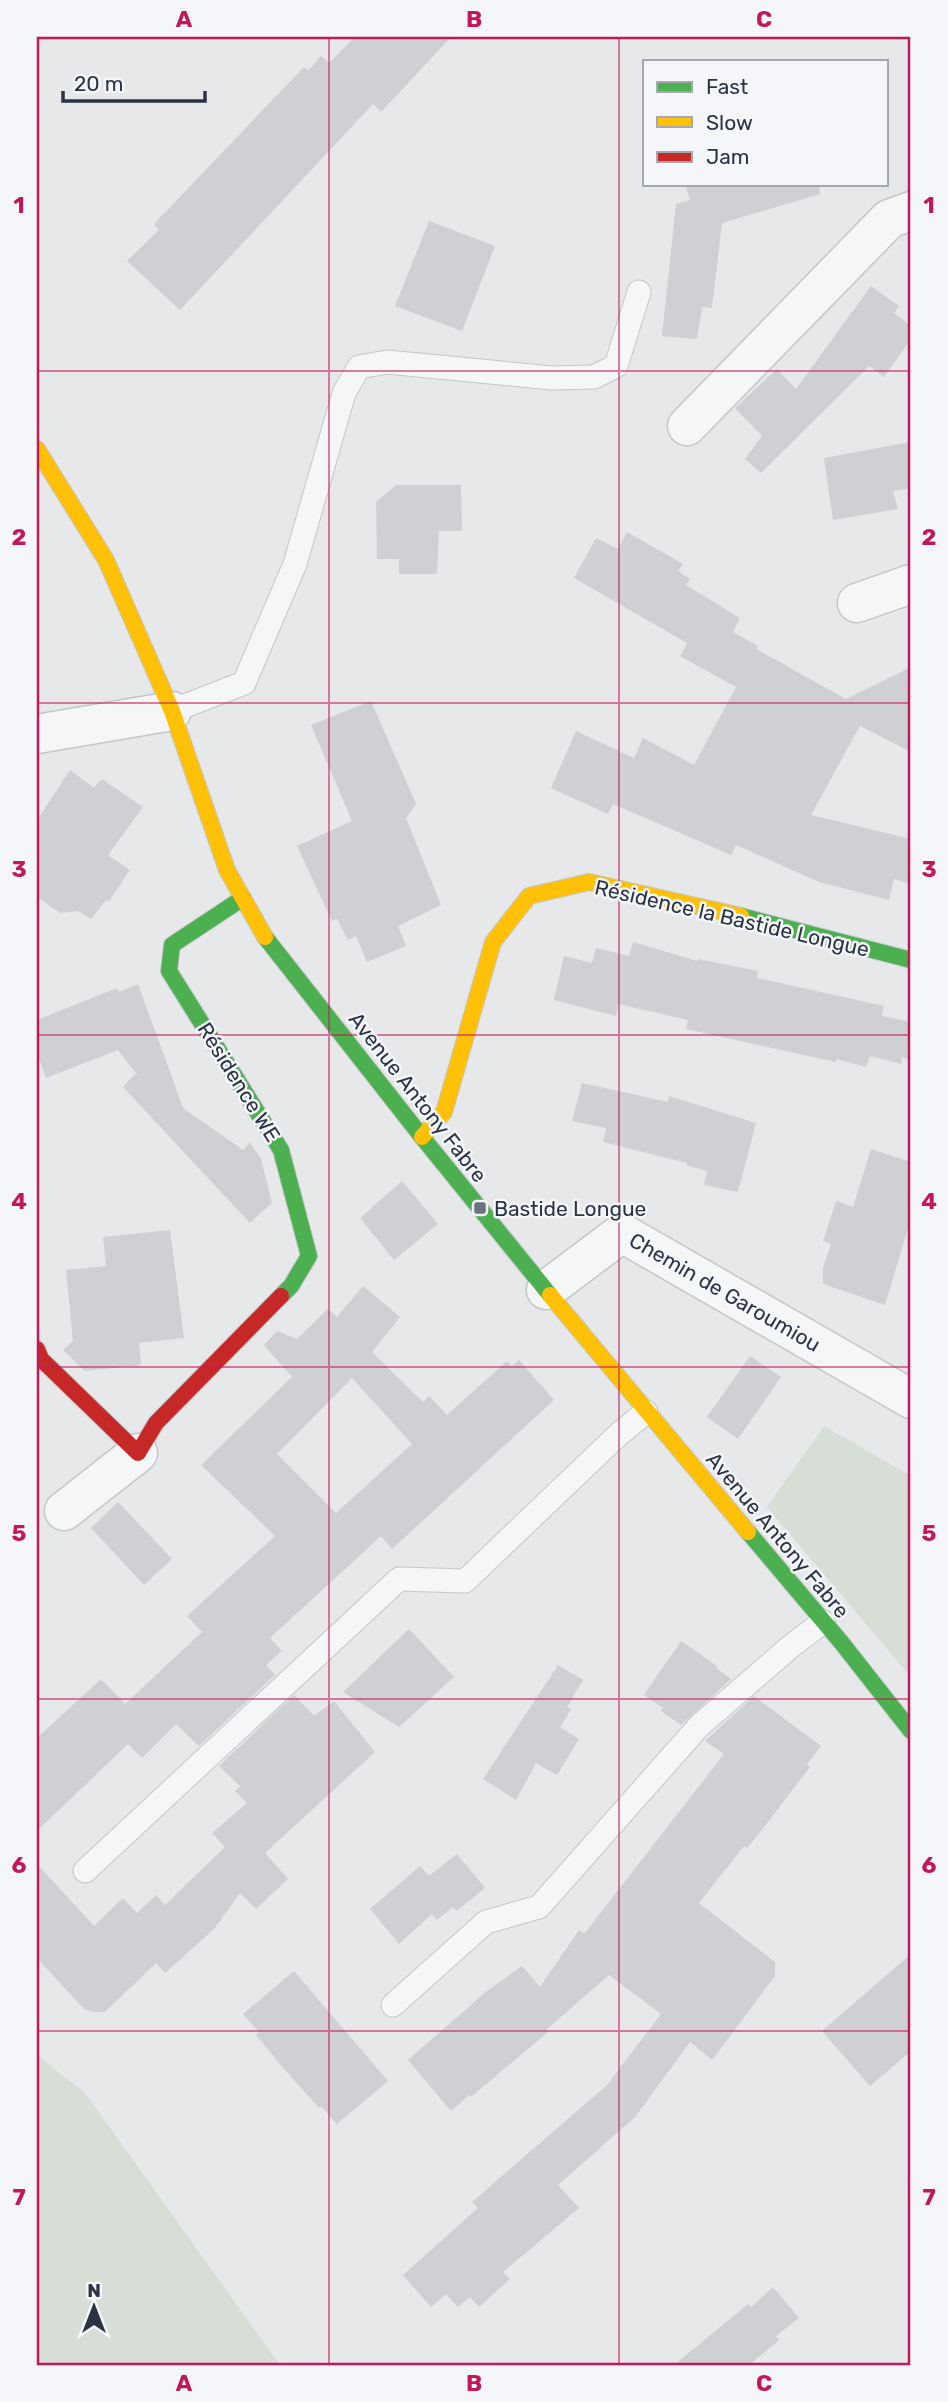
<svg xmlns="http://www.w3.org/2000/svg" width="948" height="2402" viewBox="0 0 948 2402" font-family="Rubik,sans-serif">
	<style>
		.green { fill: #d6ded6 }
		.building { fill: #ced0d3; fill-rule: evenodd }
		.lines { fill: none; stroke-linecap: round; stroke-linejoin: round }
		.lane-casing { stroke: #c4c6c8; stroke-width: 25 }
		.street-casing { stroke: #c4c6c8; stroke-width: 41 }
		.fast-casing { stroke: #c4c6c8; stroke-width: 18 }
		.slow-casing { stroke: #c4c6c8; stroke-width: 18 }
		.jam-casing { stroke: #c4c6c8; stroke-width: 18 }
		.lane { stroke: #f5f6f7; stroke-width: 23 }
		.street { stroke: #f5f6f7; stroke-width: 38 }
		.fast { stroke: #4caf50; stroke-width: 16 }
		.slow { stroke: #ffc107; stroke-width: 16 }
		.jam { stroke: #c62828; stroke-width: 16 }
		.grid { fill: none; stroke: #c2185b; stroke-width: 2; stroke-opacity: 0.55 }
		.poi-dot { fill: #6c737f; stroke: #f4f6f9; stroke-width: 2.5 }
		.labels { text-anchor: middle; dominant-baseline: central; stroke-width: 5; stroke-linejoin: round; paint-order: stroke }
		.street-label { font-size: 21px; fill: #2b3445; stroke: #f4f6f9 }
		.poi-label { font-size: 21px; fill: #2b3445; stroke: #f4f6f9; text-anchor: start }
		.neatline { fill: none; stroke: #c2185b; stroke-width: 2.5 }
		.grid-label { font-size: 23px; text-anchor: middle; font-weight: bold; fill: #c2185b }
	</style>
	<rect width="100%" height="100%" fill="#e6e8ea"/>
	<path class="green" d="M824 1426 911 1476V1677L767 1507Z
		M37 2055 85 2093 280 2365H37Z"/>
	<path class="building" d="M355 37H451L381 112 373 104 180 310 127 261 159 230 154 224 304 67 308 71 321 56 329 63Z
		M685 184H819L820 194 722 223 712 308 702 307 697 339 662 336 676 204 690 200Z
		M429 221 495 246 462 331 395 306Z
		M871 286 899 306 894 313 911 326V339L884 377 869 366 761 473 745 459 762 436 735 408 777 369 796 389Z
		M911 442V488L893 491 898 509 833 520 824 458Z
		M396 485H461L462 531H439L437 574H399V559H377L376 502Z
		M627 532 683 564 678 571 690 579 686 585 740 618 733 632 758 646 756 649 846 699 911 667V752L860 726 811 815 911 839V884L894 879 889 900 819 882 736 845 731 855 613 804 608 814 551 788 576 731 634 758 643 738 694 765 736 687 680 656 687 643 574 578 596 538 618 549Z
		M371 701 416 804 406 818 441 905 398 926 406 946 367 962 356 936 348 940 337 919 332 921 297 846 352 821 311 725Z
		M70 770 94 788 102 779 143 807 108 855 130 870 109 901 106 900 91 919 78 911 60 913 37 897V820Z
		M633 942 697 961 698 959 758 971 757 978 884 1006 882 1016 911 1022V1060L902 1057 901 1064 870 1056 866 1067 836 1059V1062L686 1029 688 1020 618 1004 616 1016 554 1000 564 956 592 963 596 948 629 956Z
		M138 984 183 1108 243 1150 250 1142 261 1159 272 1203 250 1223 123 1087 135 1074 138 1076 118 1050 46 1078 37 1054V1020L117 988 119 992Z
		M582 1083 668 1102 669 1096 756 1123 738 1192 704 1185 707 1171 686 1165 687 1163 603 1142 606 1128 572 1121Z
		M871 1149 911 1162V1218L885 1305 823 1284V1268L831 1244 823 1241 836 1201 853 1207Z
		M402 1181 438 1224 394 1260 360 1218Z
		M170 1230 184 1338 139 1343 141 1365 85 1371 63 1350 73 1341 66 1270 106 1266 103 1237Z
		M363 1286 400 1317 372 1352 423 1402 429 1396 447 1415 507 1361 512 1366 519 1360 554 1400 392 1549 381 1536 270 1638 282 1651 266 1665 275 1675 199 1746 176 1724 142 1758 128 1744 37 1831V1738L101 1679 125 1704 202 1632 187 1616 275 1536 201 1465 292 1377 264 1345 277 1331 297 1339 328 1309 337 1317ZM352 1378 412 1444 336 1513 277 1454Z
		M750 1356 781 1377 738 1439 707 1417Z
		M118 1502 172 1559 144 1585 91 1528Z
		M409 1629 454 1677 399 1727 343 1692Z
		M681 1641 717 1666 716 1668 731 1679 681 1725 661 1711 663 1708 644 1695Z
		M558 1665 583 1680 567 1707 571 1709 560 1727 579 1739 557 1775 536 1763 516 1800 483 1779Z
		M294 1695 314 1716 334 1701 375 1752 265 1853 288 1879 256 1909 240 1893 214 1929 165 1973 156 1963 105 2012H93L84 2009 37 1958V1864L94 1926 123 1898 137 1913 156 1895 165 1905 225 1847 212 1833 247 1803 235 1791 240 1786 219 1766Z
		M754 1696 821 1746 807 1764 810 1767 761 1831 747 1848 744 1846 699 1903 775 1962V1976L712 2060 690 2042 635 2117 558 2185 579 2208 503 2272 510 2279 479 2307 470 2297 458 2307 446 2294 431 2307 403 2275 478 2208 472 2202 607 2085 661 2014 609 1975 546 2030 548 2032 471 2097 469 2095 451 2111 408 2060 487 1991 522 1966 540 1987 579 1930 584 1934 724 1754 705 1741Z
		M457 1854 485 1888 457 1911 453 1907 437 1920 432 1914 399 1944 370 1909 420 1866 429 1876Z
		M911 1954V2051L870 2086 822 2031Z
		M294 1971 388 2081 337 2124 321 2106 319 2108 279 2063 256 2035 259 2032 243 2014Z
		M773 2287 799 2318 776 2336 779 2340 749 2365H674L748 2304 751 2307Z"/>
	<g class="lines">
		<g class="lane-casing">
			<path id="lane" d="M172 711 244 683 295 564 344 393 359 367 387 362 552 378 594 377 616 366 639 292
				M85 1871 399 1579 465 1581 618 1435 646 1412
				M393 2005 486 1922 539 1907 699 1726 790 1647 823 1622"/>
		</g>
		<g class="street-casing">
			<path id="street" d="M687 426 889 219 911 211
				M857 603 911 584
				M37 734 172 711
				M546 1290 622 1233 911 1399
				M64 1511 138 1453"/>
		</g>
		<g class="fast-casing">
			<path id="fast" d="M243 898 172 945 169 971 281 1150 309 1256 291 1286 281 1296
				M741 916 911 960
				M265 937 422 1137 550 1295
				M748 1532 841 1642 911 1731"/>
		</g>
		<g class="slow-casing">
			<path id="slow" d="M37 449 106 560 172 711 227 870 265 937
				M422 1137 444 1112 493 942 529 896 589 882 741 916
				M550 1295 748 1532"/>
		</g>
		<g class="jam-casing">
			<path id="jam" d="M37 1349 41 1359 138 1453 156 1423 281 1296"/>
		</g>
		<use href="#lane" class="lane"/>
		<use href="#street" class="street"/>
		<use href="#fast" class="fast"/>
		<use href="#slow" class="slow"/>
		<use href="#jam" class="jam"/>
	</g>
	<path class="grid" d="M329 37V2365M619 37V2365M37 371H911M37 703H911M37 1035H911M37 1367H911M37 1699H911M37 2031H911"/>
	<rect class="poi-dot" x="473" y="1201" width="14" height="14" rx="3.5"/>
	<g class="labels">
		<g class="street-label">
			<text transform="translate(732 918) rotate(13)">Résidence la Bastide Longue</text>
			<text transform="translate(239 1082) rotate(58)">Résidence WE</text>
			<text transform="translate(418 1097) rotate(52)">Avenue Antony Fabre</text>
			<text transform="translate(725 1292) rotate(30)">Chemin de Garoumiou</text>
			<text transform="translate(778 1535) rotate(50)">Avenue Antony Fabre</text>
		</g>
		<g class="poi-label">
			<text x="494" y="1208">Bastide Longue</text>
		</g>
	</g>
	<rect width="948" height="2402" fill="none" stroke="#f4f6f9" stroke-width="77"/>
	<rect x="643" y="60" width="245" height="126" fill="#f4f6f9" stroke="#a4a8b1" stroke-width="2"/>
	<rect x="657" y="82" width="35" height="10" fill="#4caf50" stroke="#a4a8b1" stroke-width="2"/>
	<text x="706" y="94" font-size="21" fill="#2b3445">Fast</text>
	<rect x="657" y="117" width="35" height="10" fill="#ffc107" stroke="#a4a8b1" stroke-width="2"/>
	<text x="706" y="130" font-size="21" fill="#2b3445">Slow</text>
	<rect x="657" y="152" width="35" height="10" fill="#c62828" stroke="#a4a8b1" stroke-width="2"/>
	<text x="706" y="164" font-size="21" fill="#2b3445">Jam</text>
	<g transform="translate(94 2307)" stroke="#f4f6f9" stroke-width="5" paint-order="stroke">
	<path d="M0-5L12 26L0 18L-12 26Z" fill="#2b3445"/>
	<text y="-10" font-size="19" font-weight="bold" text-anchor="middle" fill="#2b3445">N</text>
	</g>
	<path d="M63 91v10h142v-10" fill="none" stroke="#2b3445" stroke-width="3.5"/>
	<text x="74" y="91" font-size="21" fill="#2b3445" stroke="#f4f6f9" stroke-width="5" paint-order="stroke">20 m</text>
	<rect x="38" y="38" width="871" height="2326" class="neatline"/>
	<g class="grid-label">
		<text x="184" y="27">A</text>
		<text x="474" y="27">B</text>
		<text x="764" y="27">C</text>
		<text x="19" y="213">1</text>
		<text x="929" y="213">1</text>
		<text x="19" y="545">2</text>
		<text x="929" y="545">2</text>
		<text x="19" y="877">3</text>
		<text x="929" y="877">3</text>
		<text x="19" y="1209">4</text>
		<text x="929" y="1209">4</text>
		<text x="19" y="1541">5</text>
		<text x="929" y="1541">5</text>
		<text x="19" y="1873">6</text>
		<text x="929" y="1873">6</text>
		<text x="19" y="2205">7</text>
		<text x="929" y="2205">7</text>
		<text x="184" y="2391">A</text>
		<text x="474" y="2391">B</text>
		<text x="764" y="2391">C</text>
	</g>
</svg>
